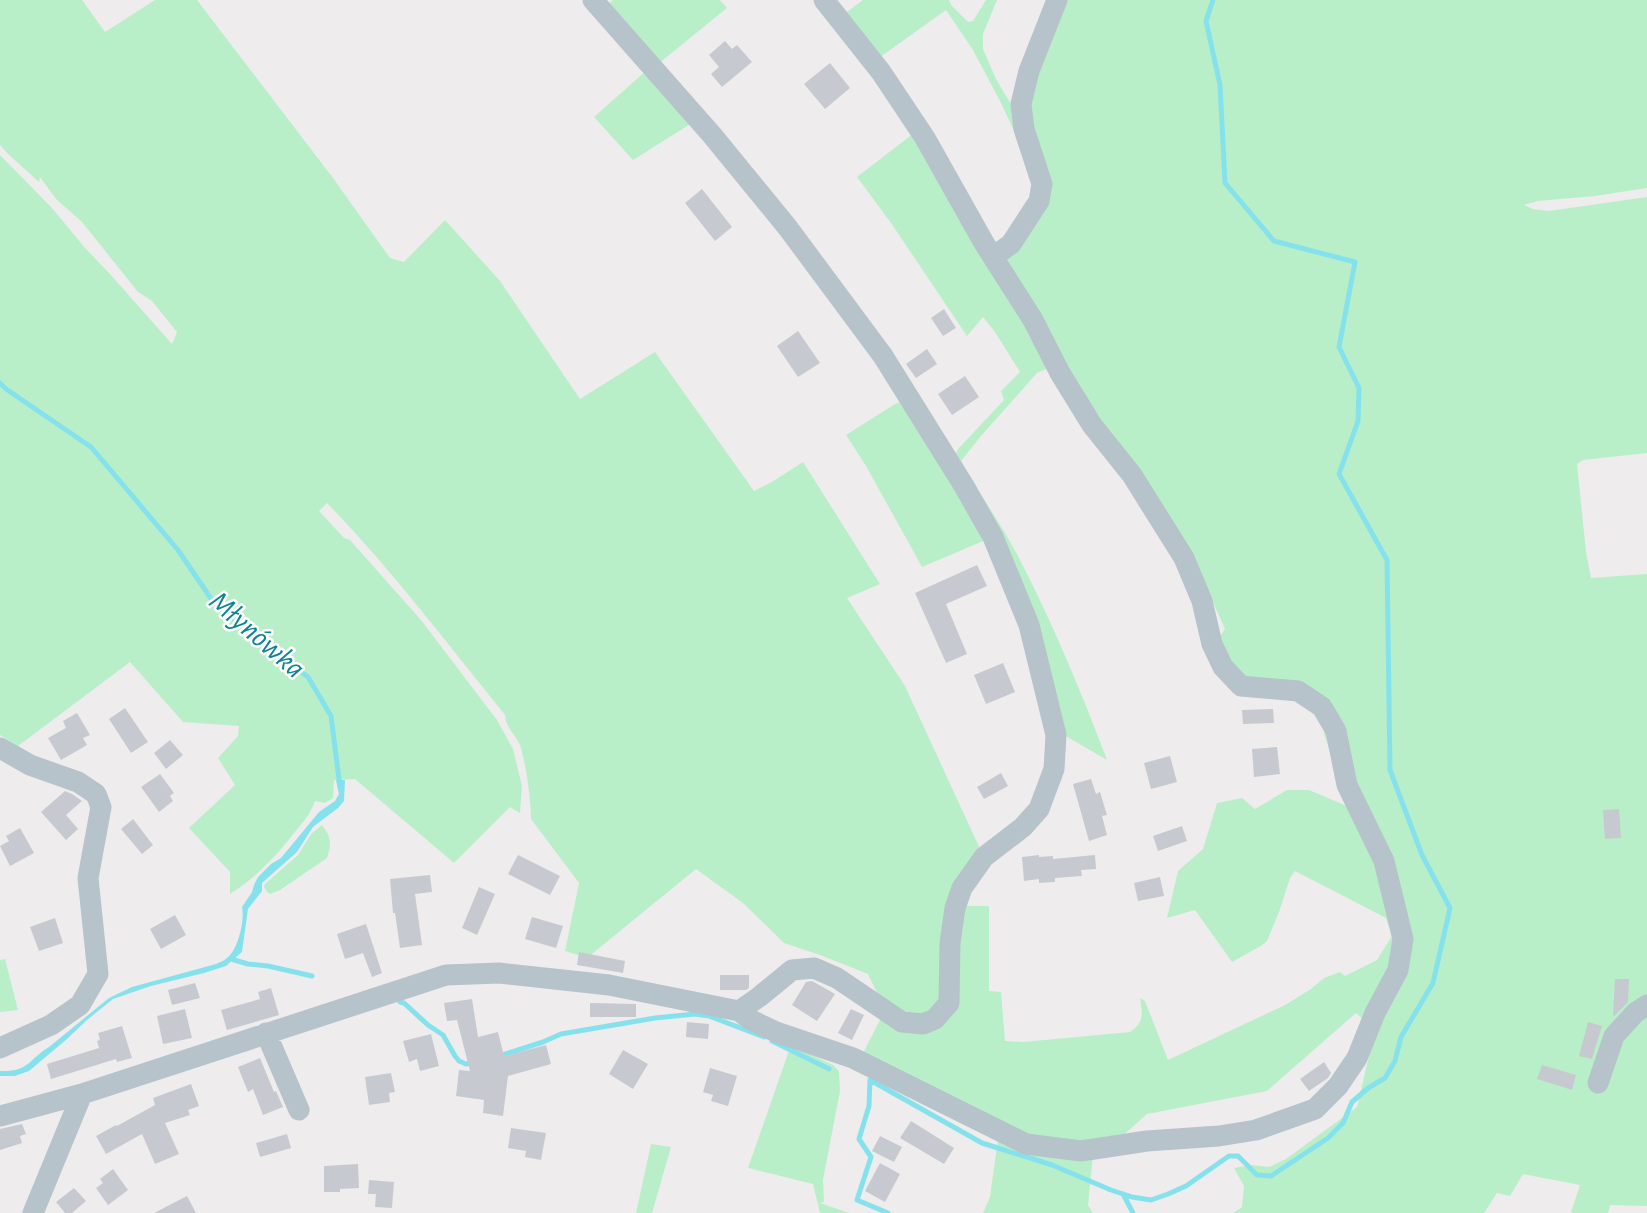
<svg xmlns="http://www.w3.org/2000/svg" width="1647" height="1213" viewBox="0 0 1647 1213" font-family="'Alegreya Sans',sans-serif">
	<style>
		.green { fill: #b9efc8 }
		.water { fill: #85e2ec }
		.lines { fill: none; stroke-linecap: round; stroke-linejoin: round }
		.stream { stroke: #85e2ec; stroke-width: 5 }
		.building { fill: #c6cad0 }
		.minor { stroke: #b7c3ca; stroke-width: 21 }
		.labels { text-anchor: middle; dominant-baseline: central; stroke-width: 5; stroke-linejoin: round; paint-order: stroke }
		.water-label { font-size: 30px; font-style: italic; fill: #0b8390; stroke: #fff }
	</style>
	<rect width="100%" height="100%" fill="#efeced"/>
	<path class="green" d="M0 0H82L105 32 155 0H197L333 178 390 258 404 262 445 220 500 281 580 399 655 352 754 491 770 483 803 462 880 584 847 598 905 686 981 851 964 906H989V991L1001 992 1005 1041 1023 1042 1130 1032C1145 1022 1142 1013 1140 998L1145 1001 1168 1060 1285 1005 1311 989 1324 978 1340 972 1345 976 1377 960 1392 936 1386 918 1295 871 1290 878 1279 912 1267 941 1261 946 1232 962 1195 910 1167 918 1178 871 1203 849 1217 803 1242 798 1255 809 1287 790H1309L1349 807 1324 734 1332 702 1306 688 1264 685 1232 672 1218 639 1225 629 1212 600 1082 398 998 257 1043 201 1026 103 1060 0H1647V188L1595 196 1538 201 1524 205 1533 209 1549 211 1647 197V453L1583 460 1577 464 1586 552 1591 578 1647 574V1206L1610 1205 1608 1213H1573L1571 1212 1580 1185 1523 1174 1510 1196 1497 1193 1484 1213H1233L1242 1207 1244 1186 1234 1168 1251 1165 1269 1167 1286 1159 1357 1107 1375 1030 1356 1013 1267 1091 1147 1114 1119 1139 1039 1143 861 1057 885 1010 868 974 820 955 784 943 743 903 696 869 587 958 565 951 579 883 531 819C531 801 526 763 520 745 516 735 505 727 505 715 447 643 391 569 327 503L319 511 344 538 350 540 421 620 497 720 513 749 522 786 520 813 510 807 454 863 355 779 334 780 333 798 325 803 315 801C310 815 303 822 294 833 274 859 257 876 230 894V872L189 828 235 785 218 758 238 736 239 726 183 722 130 662 18 746 0 735V155L52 208 85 248 110 274 172 344 177 332 152 301 138 292 82 222 56 199 40 177 39 182 8 154 0 145Z
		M613 0H720L727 8 658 64 607 5Z
		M863 0H949L952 6 968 22 973 21 986 0H997L983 34V49L996 79 1015 111 1024 152 1000 101 973 50 946 10 879 58 843 15Z
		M647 70 692 123 633 160 594 117Z
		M914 133 987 255 1048 368 1037 373 981 436 961 461C979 494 1002 525 1019 558 1053 624 1081 691 1107 760L1064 735 953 460 958 449 1004 400 1001 391 1020 372 995 332 983 317 967 336 891 223 857 177Z
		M904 401 988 539 922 567 866 466 846 435 895 404Z
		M322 825C331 837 332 843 327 858L280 890 270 894 267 892 264 887 265 884 298 855 311 834Z
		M5 959 18 1010 0 1012V960Z
		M791 1045 833 1065 839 1071 840 1091 823 1180 824 1202 820 1203 849 1213H820L813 1184 748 1168Z
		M998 1139 1093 1155 1088 1205 1093 1213H983L990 1197Z
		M651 1144 671 1147 652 1213H636Z"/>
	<path class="water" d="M336 780H345L344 801 338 808 313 827 297 852 262 883V891L248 909 242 952 226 966 204 973 151 986 113 999 87 1020 67 1039 29 1071 15 1076H0V1071C29 1072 28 1060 49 1047L109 998 132 987 216 964C219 962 224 961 227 958 238 950 245 920 242 907L252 892 254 885 258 877 271 864 281 858 319 812 335 801 339 794Z"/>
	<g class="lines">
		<path class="stream" d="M0 383 6 389 91 447 178 550 214 603 308 677 331 716 340 787
			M231 959 248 964 268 966 312 976
			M400 1002 404 1003 428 1025 443 1035 455 1056 459 1061 466 1064 473 1063
			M772 1041 829 1069
			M499 1056 543 1042 561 1034 655 1018 695 1014 709 1016 764 1037
			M1123 1194 1133 1213
			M888 1213 857 1200 871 1157 859 1139 869 1106 870 1080 982 1143 1052 1165 1111 1190 1132 1197 1151 1200 1168 1194 1186 1186 1229 1156H1238L1257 1175 1271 1176 1328 1138 1343 1123 1352 1102 1368 1088 1385 1078 1395 1061 1401 1037 1433 983 1450 908 1422 855 1390 770 1387 560 1339 474 1358 421 1359 388 1339 347 1355 262 1274 241 1225 183 1220 85 1206 21 1213 0"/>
	</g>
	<path class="building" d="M725 41 732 49 737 45 752 62 722 87 711 74 719 67 709 55Z
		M830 63 850 88 825 109 804 84Z
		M702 189 732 227 715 241 685 203Z
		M944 309 956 328 943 336 931 318Z
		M798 331 820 363 798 377 777 346Z
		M927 349 937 364 916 378 906 364Z
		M965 376 979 397 952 415 938 394Z
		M977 565 987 586 946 604 967 654 946 663 915 593Z
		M1003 663 1015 692 986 704 974 675Z
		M125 708 148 742 131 753 109 719Z
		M1273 709 1274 723 1243 724 1242 710Z
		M77 713 90 735 83 738 87 745 61 760 48 738 66 728 63 721Z
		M170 740 183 755 166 769 154 753Z
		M1277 747 1280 774 1254 777 1252 749Z
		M1170 756 1177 782 1151 789 1144 763Z
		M1001 773 1008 786 984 799 977 787Z
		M160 774 174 793 170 796 173 801 159 812 141 787Z
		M1091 779 1096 794 1100 792 1107 815 1102 816 1107 835 1089 841 1073 784Z
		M65 791 72 794 82 801 66 815 78 829 66 840 41 812Z
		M1619 809 1621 838 1605 839 1603 810Z
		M133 819 153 845 142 854 121 829Z
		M1182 826 1187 841 1158 851 1153 836Z
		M20 828 34 853 10 866 0 846 9 841 6 836Z
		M518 855 560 876 550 895 508 874Z
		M1039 855V857L1053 856V859L1095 855 1096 869 1081 870 1082 876 1055 878V882L1039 883V879L1024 881 1022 857Z
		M430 875 432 892 415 894 422 945 400 948 395 913H393L390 879Z
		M1160 877 1164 896 1138 901 1134 883Z
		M479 887 495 894 477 935 462 928Z
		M175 915 186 935 161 949 150 929Z
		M532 917 563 926 556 948 525 939Z
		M55 918 63 943 39 951 30 927Z
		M366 924 382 973 372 977 363 953 345 959 337 934Z
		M579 952 625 961 623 973 577 965Z
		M720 975H749V988L746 990H720Z
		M1615 979H1629L1628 1002 1614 1016H1613Z
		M812 981 835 994 817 1021 792 1005 806 982Z
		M195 983 200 998 172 1005 168 990Z
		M271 988 279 1015 227 1030 221 1010 260 999 258 992Z
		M472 999 478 1037 498 1032 504 1056 546 1045 551 1064 508 1076 503 1116 483 1113 484 1100 456 1096 459 1070 470 1071 457 1020 447 1021 444 1003Z
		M590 1003 636 1004V1017H590Z
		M185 1009 192 1038 163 1044 157 1016Z
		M851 1009 864 1015 852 1040 838 1033Z
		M687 1022 709 1024 708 1039 686 1037Z
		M1588 1022 1602 1026 1592 1059 1579 1056Z
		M122 1026 132 1058 117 1062 116 1059 51 1079 47 1064 99 1048 97 1041 100 1040 98 1033Z
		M431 1034 439 1066 420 1071 417 1059 409 1062 403 1041Z
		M623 1050 648 1064 633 1089 609 1074Z
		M260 1058 274 1092 276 1091 283 1107 263 1115 253 1089 248 1092 238 1067Z
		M1324 1062 1331 1073 1328 1078 1309 1091 1300 1079Z
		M1542 1065 1576 1075 1572 1090 1537 1079Z
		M710 1068 737 1076 728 1106 711 1101 713 1095 703 1092Z
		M391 1073 395 1092 389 1093 390 1102 369 1105 365 1077Z
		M191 1084 199 1106 188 1110 190 1115 165 1123 179 1154 155 1164 142 1134 106 1154 96 1136 116 1125 117 1126 155 1105 153 1098Z
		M911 1121 954 1148 944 1164 900 1138Z
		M22 1124 26 1134 20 1136 22 1143 0 1150V1129Z
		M511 1128 546 1133 541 1160 525 1157 526 1151 508 1148Z
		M287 1134 291 1148 260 1157 256 1143Z
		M880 1136 902 1147 894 1162 872 1151Z
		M880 1163 900 1174 885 1202 865 1191Z
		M358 1164 359 1188 340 1189V1192H324V1166Z
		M113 1169 128 1190 108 1205 96 1188 103 1183 100 1179Z
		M369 1180 394 1182 392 1208 375 1207 376 1194H368Z
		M74 1188 86 1201 72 1213H65L56 1202Z
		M187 1196 196 1213H154Z"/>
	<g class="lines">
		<path class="minor" d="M993 257 1011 244 1039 201 1042 184 1024 129 1021 104 1029 71 1057 0
			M0 748 30 765 78 782 96 794 101 807 88 878 98 974 80 1005 51 1025 0 1048
			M739 1011 751 1020 776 1032 853 1058 1026 1144 1081 1151 1147 1141 1219 1136 1256 1130 1315 1109 1338 1086 1357 1058 1375 1013 1398 970 1403 939 1384 861 1347 785 1336 731 1322 707 1298 691 1241 686 1223 667 1212 644 1202 601 1184 558 1132 475 1092 425 1060 373 1033 320 984 243 925 138 881 72 824 0
			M266 1033 299 1110
			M1598 1083 1614 1036 1635 1013 1647 1005
			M0 1116 82 1094 446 975 499 973 609 985 739 1011 759 997 792 970 814 968 837 978 902 1022 923 1024 935 1019 949 1003 950 943 955 908 962 888 984 857 1023 827 1039 809 1054 769 1056 735 1029 625 993 537 964 486 883 356 788 228 712 135 593 0
			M33 1213 82 1094"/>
	</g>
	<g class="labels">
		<g class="water-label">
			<text transform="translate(257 635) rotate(41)">Młynówka</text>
		</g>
	</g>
</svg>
